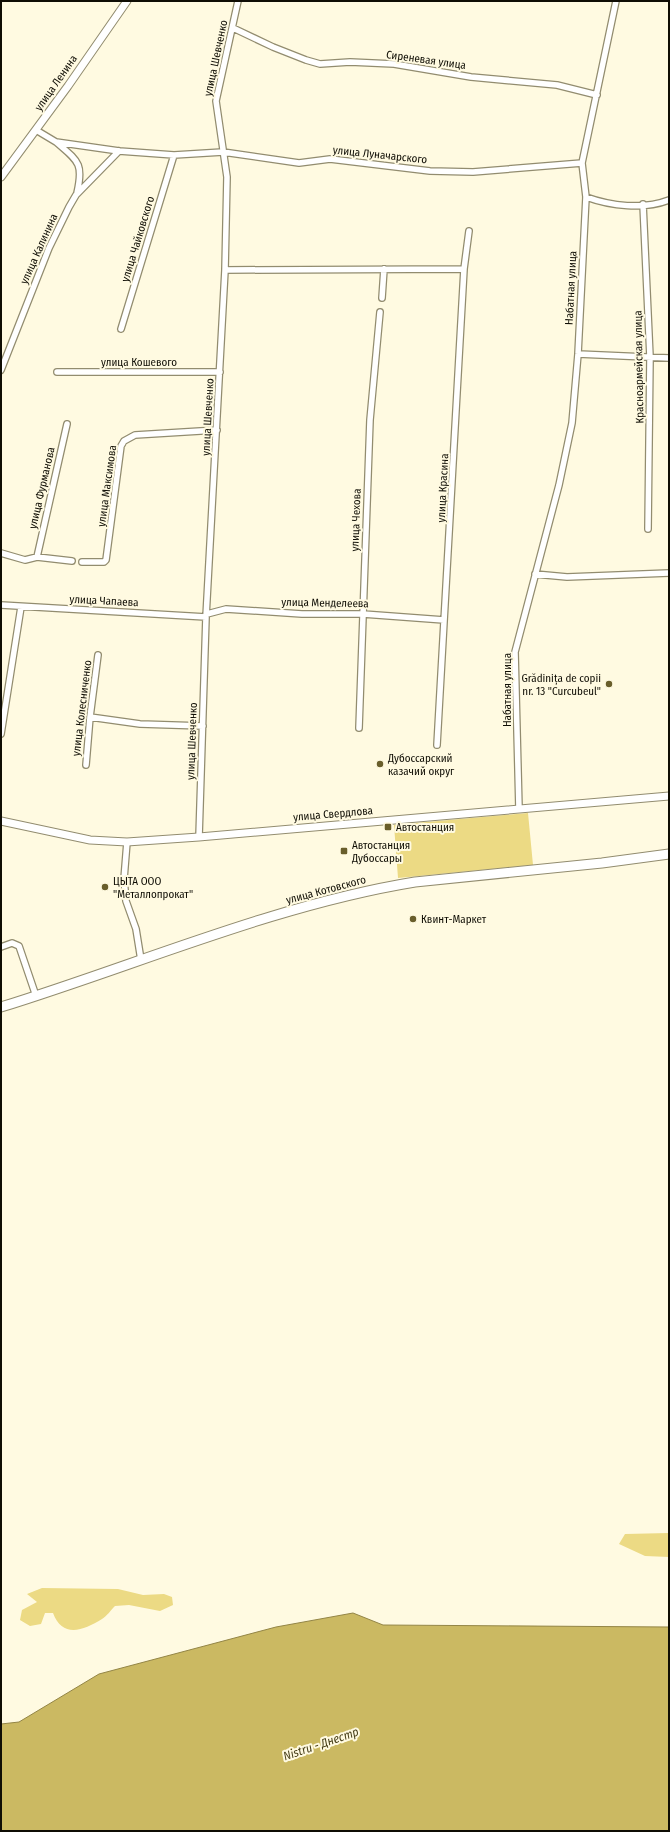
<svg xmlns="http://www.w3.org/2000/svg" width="670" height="1832" viewBox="0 0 670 1832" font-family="'Fira Sans Condensed',sans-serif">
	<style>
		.green { fill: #ecda84 }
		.water { fill: #cbb962; stroke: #938546 }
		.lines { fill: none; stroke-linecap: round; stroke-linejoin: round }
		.minor-casing { stroke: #928c6f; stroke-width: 8 }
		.tertiary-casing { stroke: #928c6f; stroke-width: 9 }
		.trunk-casing { stroke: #928c6f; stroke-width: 11 }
		.minor { stroke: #fff; stroke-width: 5.5 }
		.tertiary { stroke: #fff; stroke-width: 7 }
		.trunk { stroke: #fff; stroke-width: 9 }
		.poi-dot { fill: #695e2b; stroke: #fffae1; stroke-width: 1.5 }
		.labels { text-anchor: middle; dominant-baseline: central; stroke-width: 4; stroke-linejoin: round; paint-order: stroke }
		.street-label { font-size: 11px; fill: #0f0d04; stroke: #fffae1 }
		.poi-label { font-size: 11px; fill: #0f0d04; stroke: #fffae1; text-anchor: start }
		.water-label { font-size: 12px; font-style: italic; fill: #463e19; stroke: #fffae1 }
	</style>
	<rect width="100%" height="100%" fill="#fffae1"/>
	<path class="green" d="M528 813 533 865 398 878 394 825Z
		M669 1533V1557L645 1556 619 1544 625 1534Z
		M42 1588 118 1589 143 1595 164 1594 172 1597 173 1605 160 1611 129 1605 115 1606C111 1610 107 1616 102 1619 83 1631 62 1638 53 1613H45L41 1624 30 1626 20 1620 22 1610 37 1602 27 1594Z"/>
	<path class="water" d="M353 1613 383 1625 669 1627V1831H1V1724L19 1722 99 1674 276 1627Z"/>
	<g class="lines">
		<g class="minor-casing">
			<path id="minor" d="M233 28 273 47 306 60 320 64 350 62 394 64 471 77 557 85 597 95
				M36 130 56 142 119 151 174 155 223 152 299 163 330 159 430 171 473 172 582 163
				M56 142C78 161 84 163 77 193
				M586 197C611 206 643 210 669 200
				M643 204 650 357 648 529
				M225 270 464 269
				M382 298 384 269
				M121 329 174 155
				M578 354 669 358
				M1 370 49 248 69 207 76 195 119 151
				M57 372H220
				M1 553 25 560 37 557 72 561
				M37 557 67 424
				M82 562H104L106 560 121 446 124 441 135 435 217 430
				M535 574 567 577 669 573
				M1 605 206 617
				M207 614 226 609 302 614H363L444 620
				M90 717 140 724 203 726
				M359 728 370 420 380 312
				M1 734 21 607
				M437 745 464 269 469 231
				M86 765 90 717 98 655
				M519 809 515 652 559 485 572 423 578 354 586 197 582 163 616 1
				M199 837 206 617 225 270 227 177 216 101 238 1
				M127 842 124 879 126 901 136 929 141 960
				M1 947 12 943 19 946 36 996"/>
		</g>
		<g class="tertiary-casing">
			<path id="tertiary" d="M1 177 68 86 127 1
				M1 821 90 840 127 842 199 837 669 796"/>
		</g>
		<g class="trunk-casing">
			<path id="trunk" d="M1 1007C137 965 274 905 415 882L602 863 669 854"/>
		</g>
		<use href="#minor" class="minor"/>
		<use href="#tertiary" class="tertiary"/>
		<use href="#trunk" class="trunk"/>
	</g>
	<g class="poi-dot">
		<circle cx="609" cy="684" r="4"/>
		<circle cx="380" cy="764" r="4"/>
		<rect x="384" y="823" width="8" height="8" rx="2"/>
		<rect x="340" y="847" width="8" height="8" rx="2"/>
		<circle cx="105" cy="887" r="4"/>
		<circle cx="413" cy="919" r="4"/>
	</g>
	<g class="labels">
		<g class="street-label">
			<text transform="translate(216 58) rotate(-78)">улица Шевченко</text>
			<text transform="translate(426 60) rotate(8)">Сиреневая улица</text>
			<text transform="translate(56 83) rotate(-55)">улица Ленина</text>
			<text transform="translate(380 155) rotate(6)">улица Луначарского</text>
			<text transform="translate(138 239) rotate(-73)">улица Чайковского</text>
			<text transform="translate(39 249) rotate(-66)">улица Калинина</text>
			<text transform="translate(571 288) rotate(-87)">Набатная улица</text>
			<text x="139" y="362">улица Кошевого</text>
			<text transform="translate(639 367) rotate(-91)">Красноармейская улица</text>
			<text transform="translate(208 417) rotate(-87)">улица Шевченко</text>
			<text transform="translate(107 486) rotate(-82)">улица Максимова</text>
			<text transform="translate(42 488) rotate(-77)">улица Фурманова</text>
			<text transform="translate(443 488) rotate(-87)">улица Красина</text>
			<text transform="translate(356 520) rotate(-88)">улица Чехова</text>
			<text transform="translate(104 601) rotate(3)">улица Чапаева</text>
			<text transform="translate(325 603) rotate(1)">улица Менделеева</text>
			<text transform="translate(507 690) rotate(-90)">Набатная улица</text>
			<text transform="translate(82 708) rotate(-83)">улица Колесниченко</text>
			<text transform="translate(192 741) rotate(-88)">улица Шевченко</text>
			<text transform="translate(333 814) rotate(-5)">улица Свердлова</text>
			<text transform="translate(326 890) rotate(-15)">улица Котовского</text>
		</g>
		<g class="poi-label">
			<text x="601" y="678" text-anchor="end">Grădinița de copii<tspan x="601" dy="13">nr. 13 "Curcubeul"</tspan></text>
			<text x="388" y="758">Дубоссарский<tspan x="388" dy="13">казачий округ</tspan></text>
			<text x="396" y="827">Автостанция</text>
			<text x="352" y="845">Автостанция<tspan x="352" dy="13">Дубоссары</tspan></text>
			<text x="113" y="881">ЦЫТА ООО<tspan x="113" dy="13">"Металлопрокат"</tspan></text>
			<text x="421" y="919">Квинт-Маркет</text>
		</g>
		<g class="water-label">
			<text transform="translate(321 1744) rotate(-19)">Nistru - Днестр</text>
		</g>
	</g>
	<rect width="670" height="1832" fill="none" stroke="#0f0d04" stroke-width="4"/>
</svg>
